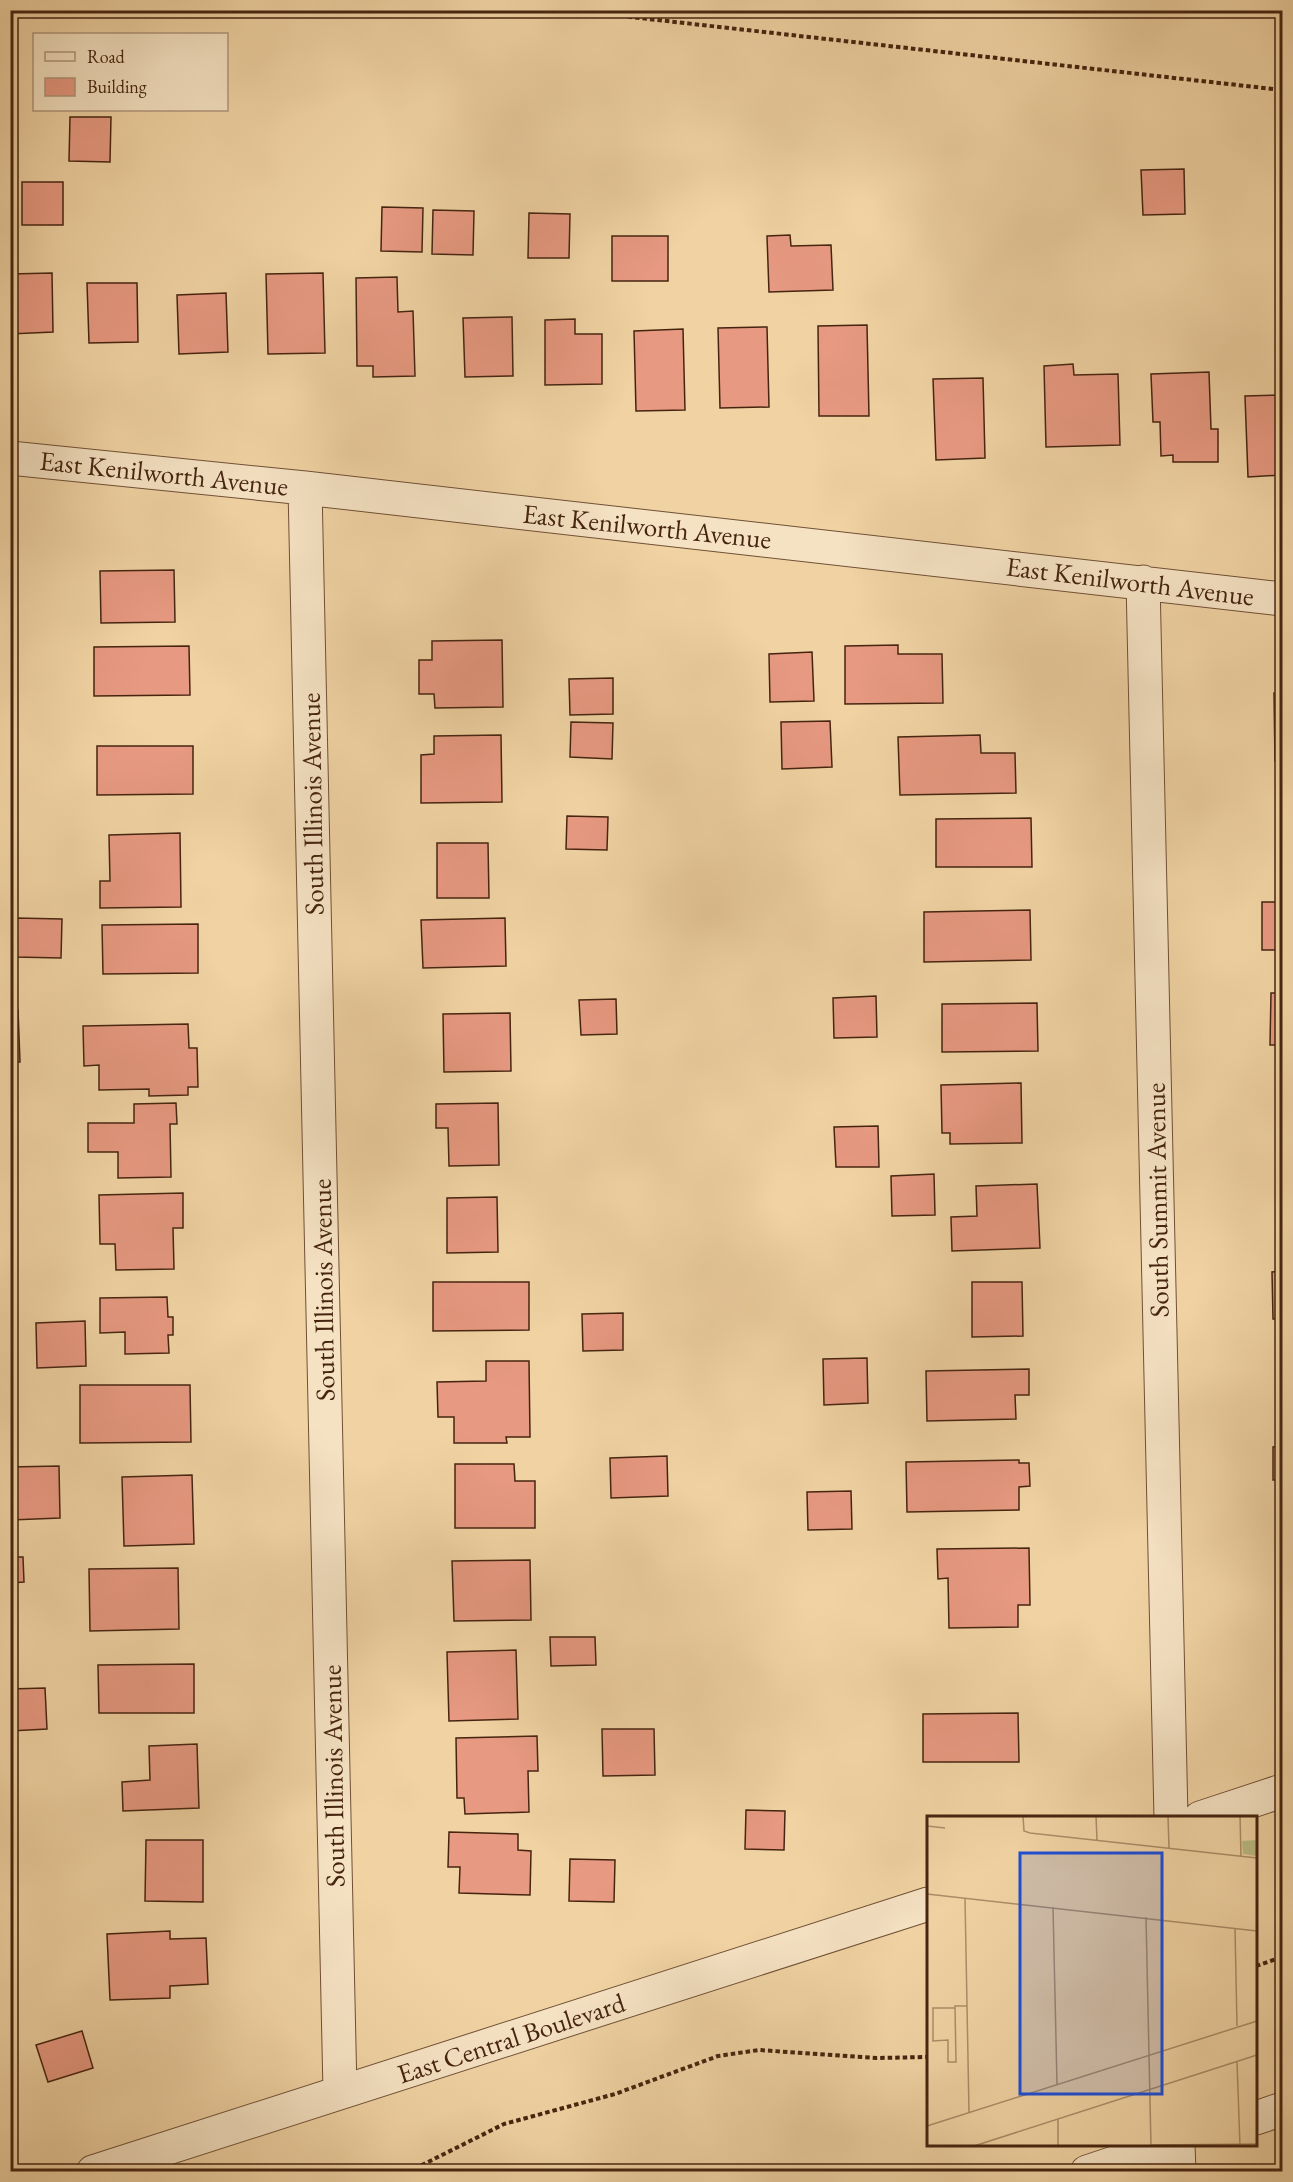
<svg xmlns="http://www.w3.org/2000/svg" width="1293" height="2182" viewBox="0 0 1293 2182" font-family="'EB Garamond',serif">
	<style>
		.building { fill: #e79981; stroke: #462510; stroke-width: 1.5 }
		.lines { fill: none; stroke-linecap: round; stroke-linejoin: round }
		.minor-casing { stroke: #705035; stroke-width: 35 }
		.path { stroke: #462510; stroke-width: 4; stroke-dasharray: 4.5 3; stroke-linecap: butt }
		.minor { stroke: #f5e2c3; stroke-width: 33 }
		.labels { text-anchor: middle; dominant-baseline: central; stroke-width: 4.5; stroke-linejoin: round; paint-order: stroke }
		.street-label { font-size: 27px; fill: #462510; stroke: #f5e2c3 }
		.inset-road { fill: none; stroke: #ac8d68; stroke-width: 1.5 }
		.view { fill: #1d4ed8; fill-opacity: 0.15; stroke: #1d4ed8; stroke-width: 3 }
		.inset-edge { fill: none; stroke: #462510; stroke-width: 3 }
	</style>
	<rect width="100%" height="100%" fill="#f0d2a3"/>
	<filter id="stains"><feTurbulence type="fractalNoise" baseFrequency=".00333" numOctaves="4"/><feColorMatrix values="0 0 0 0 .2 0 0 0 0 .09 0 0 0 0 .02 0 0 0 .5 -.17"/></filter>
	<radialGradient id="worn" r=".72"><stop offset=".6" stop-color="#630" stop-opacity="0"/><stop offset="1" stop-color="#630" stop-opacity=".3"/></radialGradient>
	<path class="building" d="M70 117H111L110 162 69 161Z
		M1184 169 1185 214 1143 215 1141 170Z
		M22 182H63V225H22Z
		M382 207 423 208 422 252 381 251Z
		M433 210 474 211 473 255 432 254Z
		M529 213 570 214 569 258H528Z
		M790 235 791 246 831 245 833 290 769 292 767 236Z
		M612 236H668V281H612Z
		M52 273 53 332 10 334V274Z
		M323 273 325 353 268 354 266 274Z
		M397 277 398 312 413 311 415 376 373 377V366H357L356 278Z
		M87 283H137L138 342 89 343Z
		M226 293 228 352 179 354 177 295Z
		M512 317 513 376 465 377 463 318Z
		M575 319V334H602V384L545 385V320Z
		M867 325 869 416H819L818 326Z
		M767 327 769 407 720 408 718 328Z
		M683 329 685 410 636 411 634 331Z
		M1073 364 1074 375 1118 374 1120 445 1046 447 1044 366Z
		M1209 372 1211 429H1218V462H1173V455L1161 456 1160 422H1153L1151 374Z
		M983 378 985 458 936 460 933 379Z
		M1282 395V475L1248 477 1245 396Z
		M174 570 175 622 101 623 100 571Z
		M502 640 503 707 435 708 434 694H419V660H432V641Z
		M898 645V654H942L943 703 845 704V646Z
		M189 646 190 695 94 696V647Z
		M812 652 814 701 770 702 769 654Z
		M613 678V714L570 715 569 679Z
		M1274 693H1282V761H1275Z
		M830 721 832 767 782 769 781 722Z
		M571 722 613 723 612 759 570 757Z
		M501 735 502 802 421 803V755L434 754V736Z
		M980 735 981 753H1015L1016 793 900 795 898 737Z
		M97 746H193V794L97 795Z
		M1277 812H1282V861H1277Z
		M567 816 608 817 607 850 566 849Z
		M1031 818 1032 867H936V819Z
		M180 833 181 907 100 908V881H110L109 835Z
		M437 843H488L489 898H437Z
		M1262 902H1282V950H1262Z
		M1030 910 1031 960 924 962V912Z
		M16 918 62 919 61 958 15 957Z
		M505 918 506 966 423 968 421 920Z
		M198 924V973L103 974 102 925Z
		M1271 993H1282V1045H1270Z
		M876 996 877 1037 834 1038 833 998Z
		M616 999 617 1034 581 1035 579 1000Z
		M1037 1003 1038 1051 942 1052V1004Z
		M10 1010H18L20 1062H10Z
		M510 1013 511 1071 444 1072 443 1014Z
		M188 1024 189 1048H197L198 1087H188V1095L149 1096V1089L99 1090V1065L84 1066 83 1026Z
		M1021 1083 1022 1143 950 1144V1133H942L941 1085Z
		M1278 1083H1282V1132H1279Z
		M176 1103 177 1124H170L171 1177 118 1178V1152H88V1123H134V1104Z
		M498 1103 499 1165 449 1166 448 1128H436V1104Z
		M878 1126 879 1167H836L834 1127Z
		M934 1174 935 1215 892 1216 891 1176Z
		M1037 1184 1040 1248 952 1251 951 1217 977 1216 976 1186Z
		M183 1193V1228H173L174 1269 116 1270 115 1244H100L99 1195Z
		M497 1197 498 1252 447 1253V1198Z
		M1282 1271V1319H1273L1272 1272Z
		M433 1282H529V1330L433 1331Z
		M972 1282H1022L1023 1336 972 1337Z
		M167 1297 168 1317H173V1335H168L169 1353 125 1354V1332L100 1333V1298Z
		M623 1313V1350L583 1351 582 1314Z
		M85 1321 86 1366 37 1368 36 1323Z
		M867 1358 868 1403 824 1405 823 1359Z
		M486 1361H529L530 1437H506L507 1443H454V1417H438L437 1382 486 1381Z
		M1029 1369V1395H1015L1016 1419 927 1421 926 1371Z
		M80 1385H190L191 1442 80 1443Z
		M1282 1446V1480H1273V1447Z
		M667 1456 668 1496 611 1498 610 1458Z
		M1019 1460V1463H1029L1030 1486 1019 1487V1510L907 1512 906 1462Z
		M455 1464H514L515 1481H535V1528H455Z
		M59 1466 60 1518 11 1520 10 1467Z
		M192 1475 194 1544 124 1546 122 1477Z
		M851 1491 852 1529 808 1530 807 1492Z
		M1029 1548 1030 1605H1018V1627L949 1628 948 1578 938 1579 937 1549Z
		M10 1557H23L24 1582 10 1583Z
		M530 1560 531 1620 454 1621 452 1561Z
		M178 1568 179 1629 90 1631 89 1569Z
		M550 1637H595L596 1665 551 1666Z
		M516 1650 518 1719 449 1721 447 1652Z
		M194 1664V1713H99L98 1665Z
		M45 1688 47 1729 10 1731V1689Z
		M1018 1713 1019 1762H923V1714Z
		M602 1729H654L655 1775 603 1776Z
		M537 1736 538 1771H528L529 1812 465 1814 464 1798H457L456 1738Z
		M197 1744 199 1808 123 1811 122 1782 150 1780 149 1746Z
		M746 1810 785 1811 784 1850 745 1849Z
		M449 1832 518 1834V1850L531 1851 530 1895 459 1893 460 1867H448Z
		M146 1840H203V1902L145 1901Z
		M570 1859 615 1860 614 1902 569 1901Z
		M170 1931V1939L206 1938 208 1984 170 1986V1998L110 2000 107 1934Z
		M82 2031 93 2068 48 2082 36 2045Z"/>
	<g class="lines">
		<g class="minor-casing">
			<path id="minor" d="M10 458 305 488 1282 599
				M305 488 340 2092
				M1143 582 1171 1818
				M1200 1818 1282 1791
				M1256 2118 1282 2109
				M1178 2144 1179 2172
				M93 2172 928 1904
				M1087 2172 1171 2144"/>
		</g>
		<path class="path" d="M568 10 1282 90
			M1256 1966 1282 1957
			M408 2172 504 2124 615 2094 718 2056 759 2050 876 2058 928 2057"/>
		<use href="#minor" class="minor"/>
	</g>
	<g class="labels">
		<g class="street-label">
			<text transform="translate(164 473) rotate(6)">East Kenilworth Avenue</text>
			<text transform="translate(647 526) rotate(6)">East Kenilworth Avenue</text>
			<text transform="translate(1130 581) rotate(7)">East Kenilworth Avenue</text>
			<text transform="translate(312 804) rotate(-91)">South Illinois Avenue</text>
			<text transform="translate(1157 1200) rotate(-91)">South Summit Avenue</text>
			<text transform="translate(323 1290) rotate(-91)">South Illinois Avenue</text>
			<text transform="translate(333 1776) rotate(-91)">South Illinois Avenue</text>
			<text transform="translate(511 2038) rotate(-18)">East Central Boulevard</text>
		</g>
	</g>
	<g transform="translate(927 1816)">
		<rect width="330" height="330" fill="#f0d2a3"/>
		<path d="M330 24V40L316 38 315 25Z" fill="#bbbb84"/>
		<path class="inset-road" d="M96 0 97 15 103 17 330 42M169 0 170 24M241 0 242 32M313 0 314 40M0 10 18 12M0 78 330 115M38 82 42 296M126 91 130 268M219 101 224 330M308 112 310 210M28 192H6V225L21 224V246H29L28 190H40M310 246 313 330M131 303V330M0 310 330 205M224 329 330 328M47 330 330 239"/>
		<path class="view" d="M93 37H235V278H93Z"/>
		<rect width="330" height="330" class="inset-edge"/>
	</g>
	<rect width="1293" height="2182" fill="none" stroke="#f0d2a3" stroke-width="36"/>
	<rect x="12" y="12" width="1269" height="2158" fill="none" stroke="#462510" stroke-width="3"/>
	<rect x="18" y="18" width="1257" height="2146" fill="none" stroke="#462510" stroke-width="1.5"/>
	<rect x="33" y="33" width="195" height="78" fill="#f5e2c3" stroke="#af967b" stroke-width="1.5"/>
	<rect x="45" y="52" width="30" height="9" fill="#f5e2c3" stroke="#af967b" stroke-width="1.5"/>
	<text x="87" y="63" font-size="18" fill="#462510">Road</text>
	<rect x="45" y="78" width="30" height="18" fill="#e79981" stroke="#af967b" stroke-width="1.5"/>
	<text x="87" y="93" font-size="18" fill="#462510">Building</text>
	<rect width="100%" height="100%" filter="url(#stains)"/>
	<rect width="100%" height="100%" fill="url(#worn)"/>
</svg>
